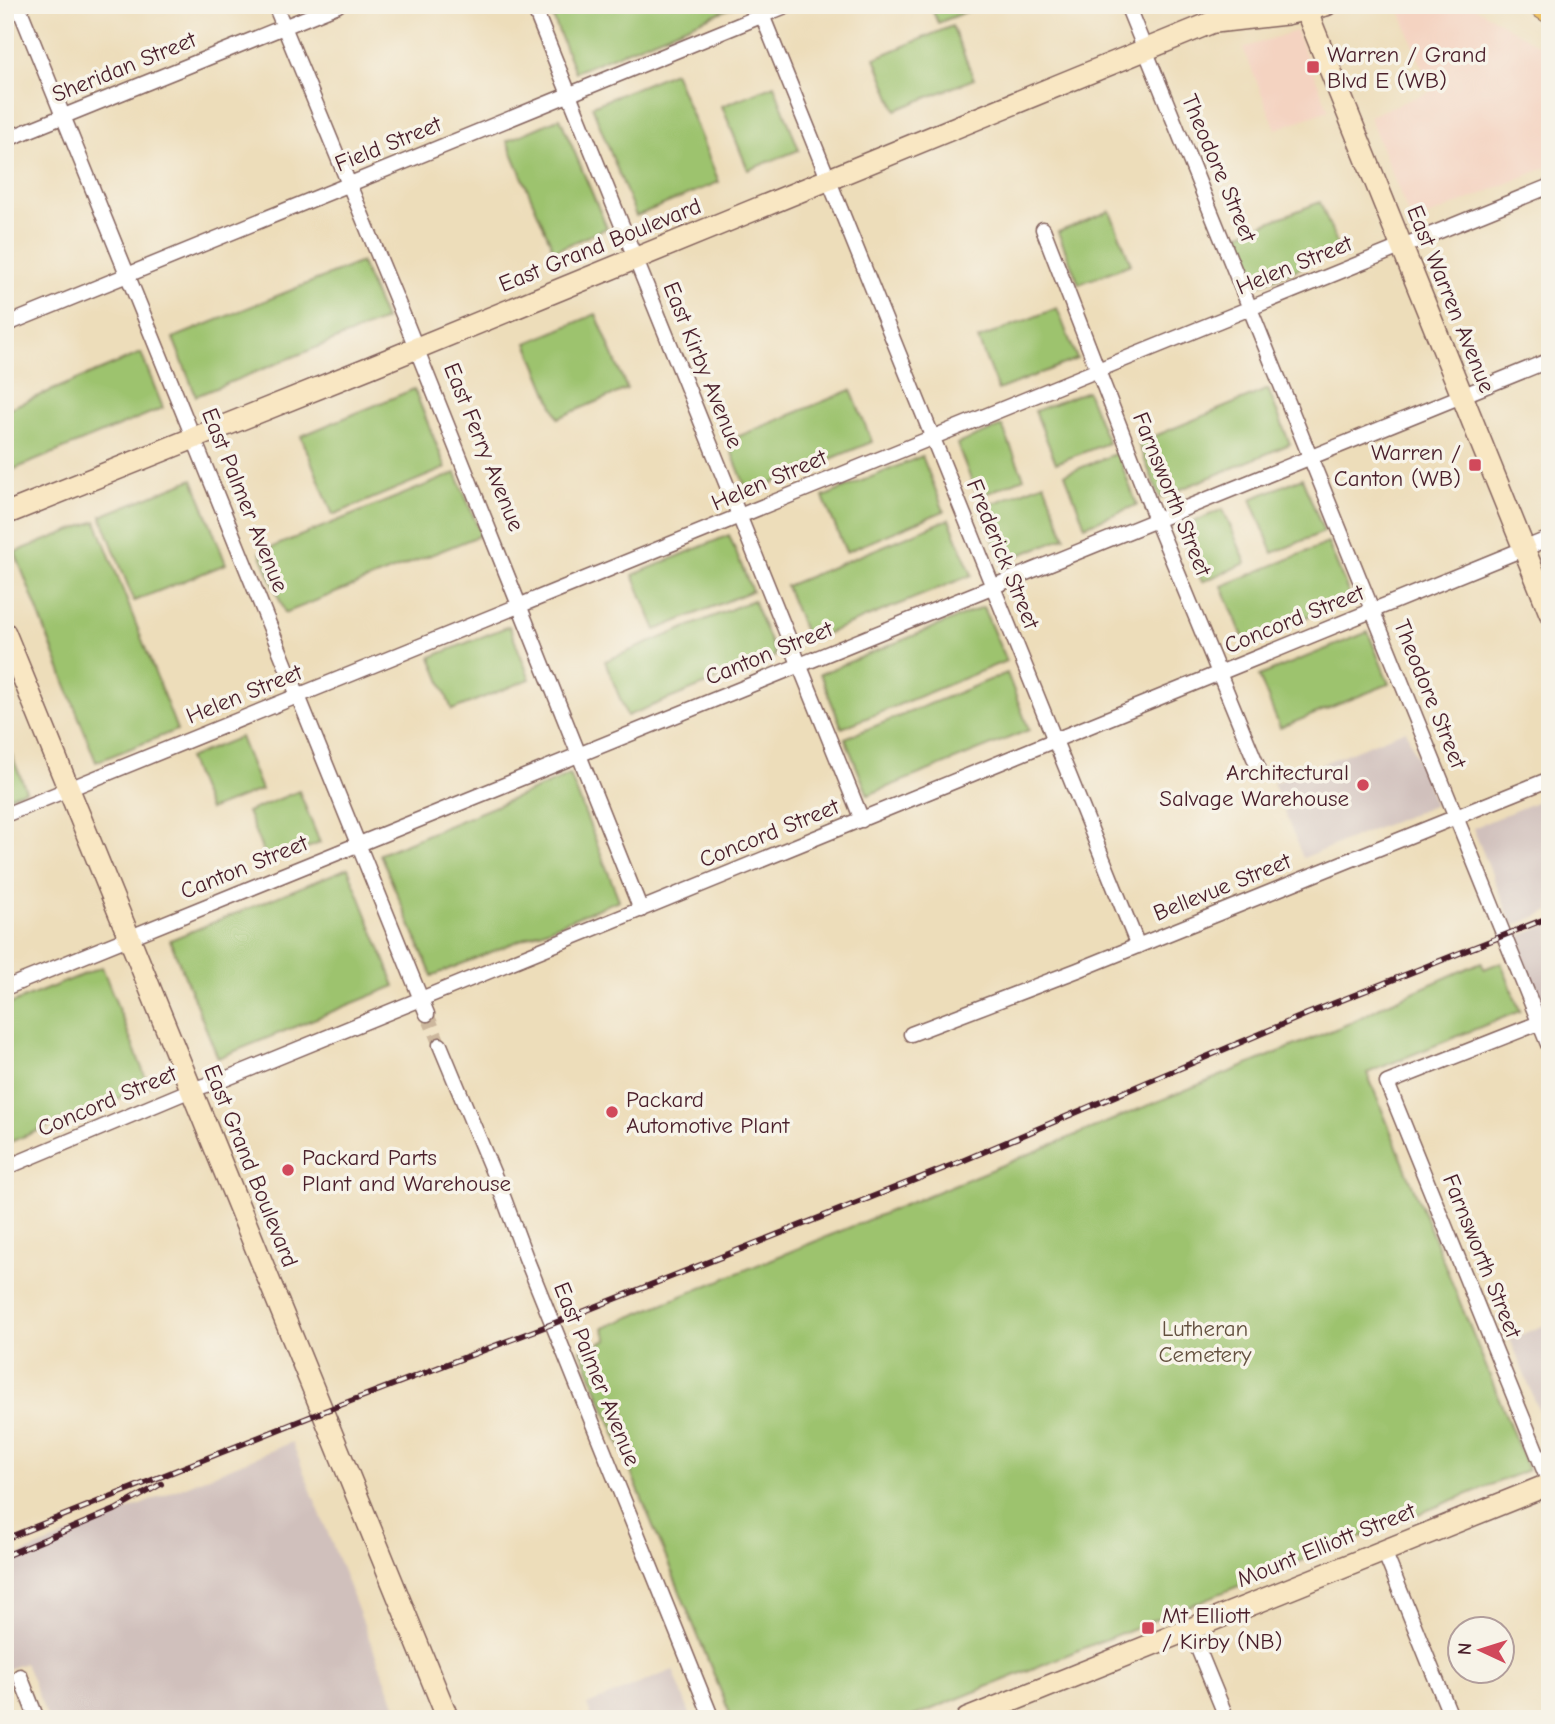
<svg xmlns="http://www.w3.org/2000/svg" width="1555" height="1724" viewBox="0 0 1555 1724" font-family="'Comic Neue',sans-serif">
	<style>
		.built { fill: #f4d3c1 }
		.industrial { fill: #d0c0bc }
		.green { fill: #9dc36e; stroke: #74714c; stroke-width: 2 }
		.lines { fill: none; stroke-linecap: round; stroke-linejoin: round }
		.street-tunnel { stroke: #ccb79d; stroke-width: 14; stroke-dasharray: 14 7; stroke-linecap: butt }
		.street-casing { stroke: #83625d; stroke-width: 17 }
		.secondary-casing { stroke: #83625d; stroke-width: 24 }
		.primary-casing { stroke: #83625d; stroke-width: 25 }
		.street { stroke: #fff; stroke-width: 14 }
		.secondary { stroke: #f9e7c3; stroke-width: 21 }
		.primary { stroke: #efc469; stroke-width: 23 }
		.rail-casing { stroke: #4a1f2b; stroke-width: 6 }
		.rail { stroke: #f7f3e8; stroke-width: 3.5; stroke-dasharray: 10; stroke-linecap: butt }
		.poi-dot { fill: #d1495b; stroke: #f7f3e8; stroke-width: 2.5 }
		.labels { text-anchor: middle; dominant-baseline: central; stroke-width: 7; stroke-linejoin: round; paint-order: stroke }
		.poi-label { font-size: 23px; fill: #4a1f2b; stroke: #f7f3e8; text-anchor: start }
		.street-label { font-size: 23px; fill: #4a1f2b; stroke: #f7f3e8 }
		.park-label { font-size: 23px; fill: #63503f; stroke: #f7f3e8 }
	</style>
	<rect width="100%" height="100%" fill="#f7f3e8"/>
	<filter id="ink" filterUnits="userSpaceOnUse"><feTurbulence type="fractalNoise" baseFrequency=".0143" numOctaves="2"/><feDisplacementMap in="SourceGraphic" scale="14" xChannelSelector="R" yChannelSelector="G"/><feConvolveMatrix kernelMatrix="1 2 1 2 8 2 1 2 1" color-interpolation-filters="sRGB"/></filter>
	<filter id="wash" filterUnits="userSpaceOnUse"><feTurbulence type="fractalNoise" baseFrequency=".00686" numOctaves="4" result="noise"/><feDisplacementMap in="SourceGraphic" scale="28" xChannelSelector="R" yChannelSelector="G"/><feGaussianBlur stdDeviation="1.57" result="paint"/><feColorMatrix in="noise" values="0 0 0 0 0 0 0 0 0 0 0 0 0 0 0 0 0 1.4 0 .05"/><feComposite in="paint" operator="in"/></filter>
	<g filter="url(#wash)">
		<rect width="100%" height="100%" fill="#edddba"/>
		<path class="built" d="M1412 5H1471L1550 52V166L1412 223 1369 116 1431 91 1399 8Z
			M1296 31 1329 110 1276 129 1243 48Z"/>
		<path class="industrial" d="M1406 730 1435 805 1303 858 1273 783Z
			M1550 796V911L1513 926 1473 828Z
			M1550 924V1026L1514 938Z
			M1550 1323V1438L1510 1339Z
			M292 1442 401 1719H48L25 1663 5 1670V1561Z
			M673 1670 692 1719H592L587 1705Z"/>
		<path class="green" d="M548 5H738L575 72Z
			M930 5H983L938 23Z
			M952 26 974 79 896 110 875 58Z
			M674 72 719 182 636 216 592 106Z
			M774 85 799 150 748 170 722 106Z
			M560 118 607 228 554 251 507 141Z
			M1320 202 1340 252 1258 285 1238 234Z
			M1110 211 1131 264 1079 284 1058 232Z
			M361 262 385 320 196 396 173 338Z
			M1057 308 1077 359 998 390 978 339Z
			M596 314 627 389 558 418 527 343Z
			M141 353 163 408 5 473V410Z
			M414 389 446 468 333 515 301 436Z
			M1268 389 1290 444 1160 498 1138 443Z
			M851 390 872 442 748 493 727 441Z
			M1087 391 1108 443 1056 463 1035 411Z
			M1002 426 1024 478 978 497 957 444Z
			M1117 453 1137 505 1085 526 1065 474Z
			M922 456 944 511 846 552 823 497Z
			M456 473 481 535 285 613 260 552Z
			M1302 478 1324 532 1273 553 1251 499Z
			M193 479 226 564 134 601 101 516Z
			M1044 483 1065 537 1002 562 981 508Z
			M1223 509 1246 563 1202 582 1179 528Z
			M949 519 972 575 808 641 786 586Z
			M96 521 177 730 96 762 15 552Z
			M729 535 752 591 656 630 633 575Z
			M1328 543 1351 599 1245 642 1222 586Z
			M753 600 776 656 627 716 605 661Z
			M983 607 1006 661 842 728 820 674Z
			M509 626 530 679 452 710 431 657Z
			M1368 632 1389 684 1280 728 1259 676Z
			M1007 673 1029 730 868 795 845 738Z
			M240 737 261 790 209 810 188 758Z
			M5 739 26 790 5 798Z
			M570 775 619 900 432 976 380 854Z
			M299 791 320 843 268 864 247 812Z
			M348 868 395 986 218 1058 170 940Z
			M1481 962 1484 969 1501 962 1520 1011 1367 1073 1528 1470 907 1719H732L581 1350 608 1340 603 1328 1350 1023 1386 1004Z
			M102 967 149 1086 5 1144V1006Z"/>
	</g>
	<g filter="url(#ink)">
		<g class="lines">
			<path class="street-tunnel" d="M427 1014 440 1045"/>
			<g class="street-casing">
				<path id="street" d="M18 5 427 1014
					M275 5 403 315 641 910
					M533 5 862 820
					M758 5 1138 946
					M1127 5 1550 1049
					M5 140 338 5
					M1043 229 1156 520 1261 775
					M5 325 788 5
					M5 815 1550 186
					M5 988 1550 360
					M1539 1023 1387 1083 1550 1485
					M911 1034 1078 970 1550 779
					M440 1045 504 1199 526 1258 712 1719
					M5 1168 191 1090 225 1079 1550 538
					M1384 1551 1452 1719
					M1190 1629 1227 1719
					M20 1676 37 1719"/>
			</g>
			<g class="secondary-casing">
				<path id="secondary" d="M1304 5 1550 613
					M1215 22 1286 14 1326 5
					M5 514 373 366 1213 22 1237 5
					M5 633 448 1719
					M967 1719 1550 1484"/>
			</g>
			<g class="primary-casing">
				<path id="primary" d="M1539 5 1550 12"/>
			</g>
			<use href="#street" class="street"/>
			<use href="#secondary" class="secondary"/>
			<use href="#primary" class="primary"/>
			<g class="rail-casing">
				<path id="rail" d="M5 1539 322 1412 552 1324 955 1164 1307 1014 1550 917
					M5 1556 115 1510 161 1484"/>
			</g>
			<use href="#rail" class="rail"/>
		</g>
	</g>
	<g class="poi-dot">
		<rect x="1306" y="60" width="14" height="14" rx="3.5"/>
		<rect x="1468" y="458" width="14" height="14" rx="3.5"/>
		<circle cx="1363" cy="785" r="7"/>
		<circle cx="612" cy="1112" r="7"/>
		<circle cx="288" cy="1170" r="7"/>
		<rect x="1141" y="1621" width="14" height="14" rx="3.5"/>
	</g>
	<g class="labels">
		<g class="poi-label">
			<text x="1327" y="54">Warren / Grand<tspan x="1327" dy="26">Blvd E (WB)</tspan></text>
			<text x="1461" y="452" text-anchor="end">Warren /<tspan x="1461" dy="26">Canton (WB)</tspan></text>
			<text x="1349" y="772" text-anchor="end">Architectural<tspan x="1349" dy="26">Salvage Warehouse</tspan></text>
			<text x="626" y="1099">Packard<tspan x="626" dy="26">Automotive Plant</tspan></text>
			<text x="302" y="1157">Packard Parts<tspan x="302" dy="26">Plant and Warehouse</tspan></text>
			<text x="1162" y="1615">Mt Elliott<tspan x="1162" dy="26">/ Kirby (NB)</tspan></text>
		</g>
		<g class="street-label">
			<text transform="translate(124 67) rotate(-22)">Sheridan Street</text>
			<text transform="translate(388 144) rotate(-22)">Field Street</text>
			<text transform="translate(1219 168) rotate(67)">Theodore Street</text>
			<text transform="translate(600 245) rotate(-22)">East Grand Boulevard</text>
			<text transform="translate(1294 265) rotate(-22)">Helen Street</text>
			<text transform="translate(1451 299) rotate(68)">East Warren Avenue</text>
			<text transform="translate(703 365) rotate(68)">East Kirby Avenue</text>
			<text transform="translate(484 447) rotate(68)">East Ferry Avenue</text>
			<text transform="translate(769 480) rotate(-23)">Helen Street</text>
			<text transform="translate(1172 494) rotate(68)">Farnsworth Street</text>
			<text transform="translate(245 500) rotate(68)">East Palmer Avenue</text>
			<text transform="translate(1003 554) rotate(68)">Frederick Street</text>
			<text transform="translate(1294 619) rotate(-22)">Concord Street</text>
			<text transform="translate(769 653) rotate(-22)">Canton Street</text>
			<text transform="translate(244 694) rotate(-22)">Helen Street</text>
			<text transform="translate(1430 694) rotate(68)">Theodore Street</text>
			<text transform="translate(769 833) rotate(-22)">Concord Street</text>
			<text transform="translate(244 867) rotate(-22)">Canton Street</text>
			<text transform="translate(1222 887) rotate(-22)">Bellevue Street</text>
			<text transform="translate(107 1101) rotate(-23)">Concord Street</text>
			<text transform="translate(251 1166) rotate(68)">East Grand Boulevard</text>
			<text transform="translate(1482 1256) rotate(68)">Farnsworth Street</text>
			<text transform="translate(597 1374) rotate(68)">East Palmer Avenue</text>
			<text transform="translate(1326 1545) rotate(-22)">Mount Elliott Street</text>
		</g>
		<g class="park-label">
			<text x="1205" y="1328">Lutheran<tspan x="1205" dy="26">Cemetery</tspan></text>
		</g>
	</g>
	<rect width="1555" height="1724" fill="none" stroke="#f7f3e8" stroke-width="28"/>
	<g transform="translate(1481 1650) rotate(274)"><circle r="33" fill="#f7f3e8" stroke="#b29e9c" stroke-width="2"/>
	<path d="M0-5L12 26L0 18L-12 26Z" fill="#d1495b"/>
	<text y="-10" font-size="19" font-weight="bold" text-anchor="middle" fill="#4a1f2b">N</text>
	</g>
</svg>
